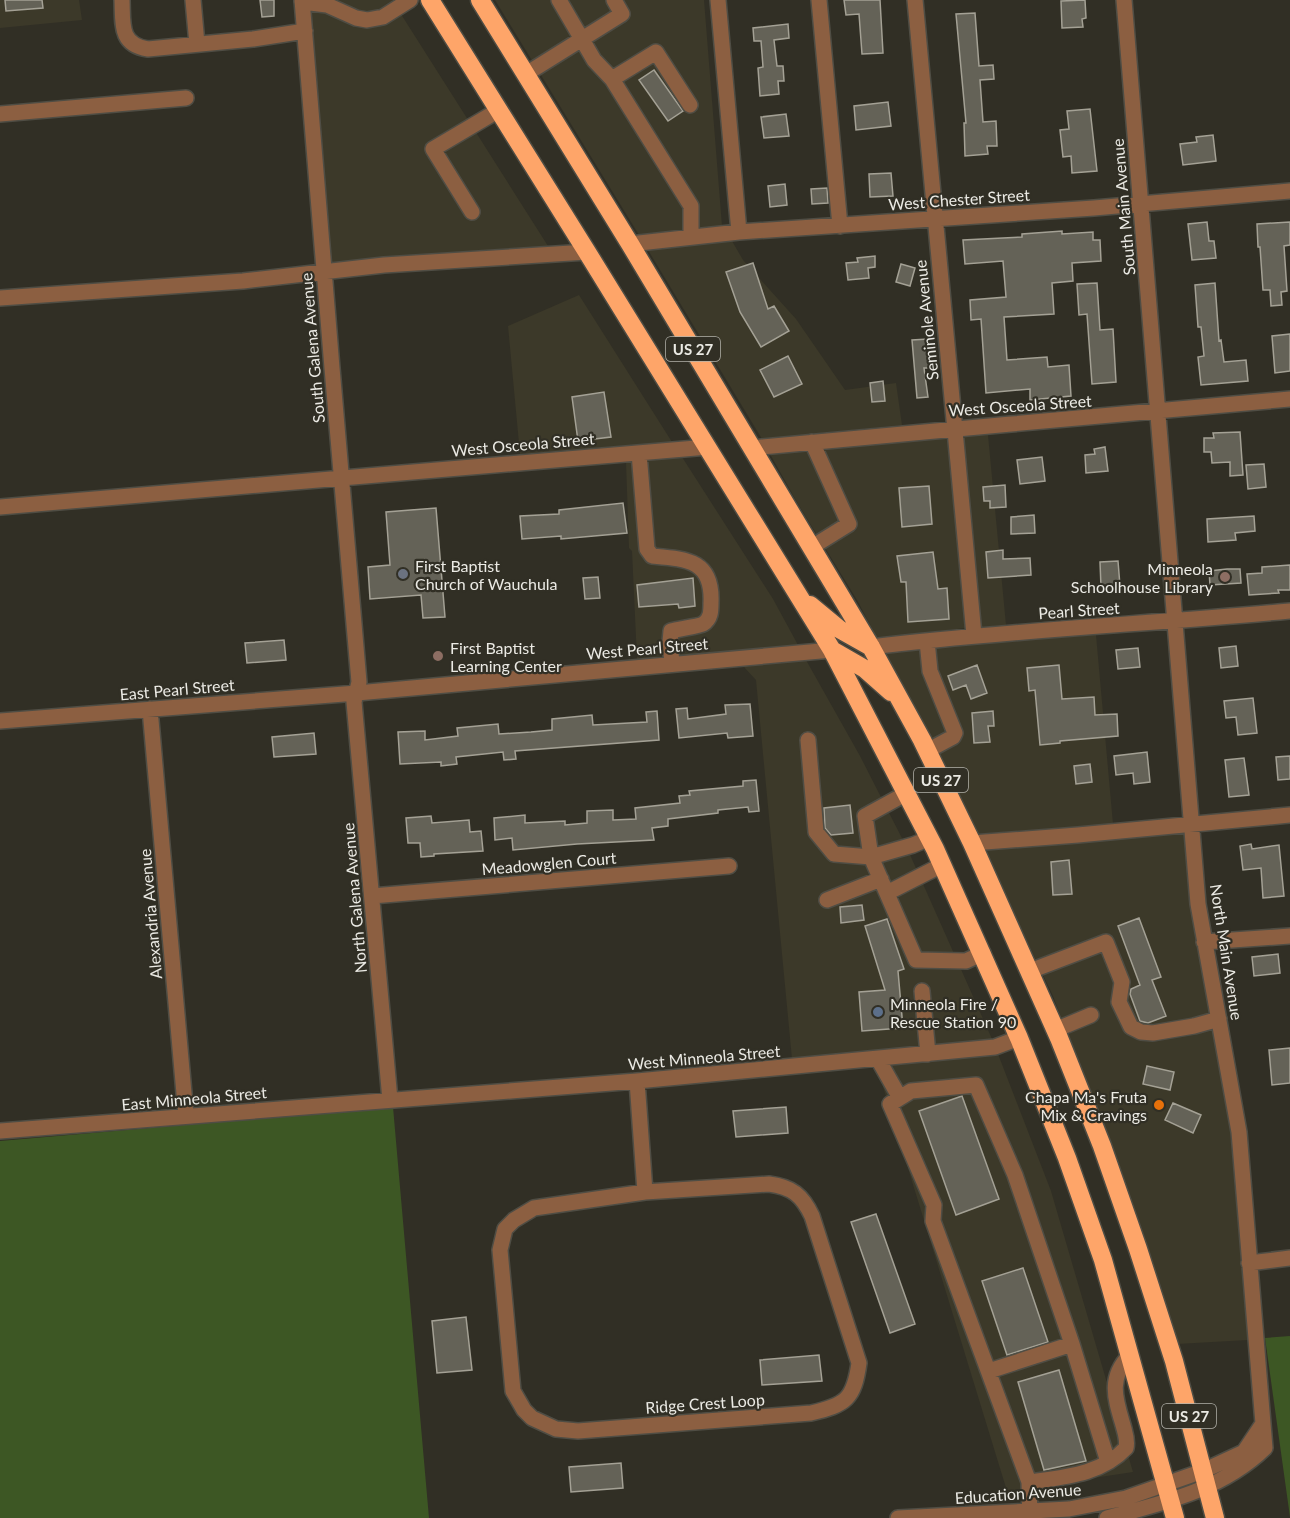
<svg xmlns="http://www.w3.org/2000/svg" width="1290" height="1518" viewBox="0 0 1290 1518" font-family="Lato,sans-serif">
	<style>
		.built { fill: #3c3929 }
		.green { fill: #3d5724 }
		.building { fill: #646257; stroke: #a4a195; stroke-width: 1.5 }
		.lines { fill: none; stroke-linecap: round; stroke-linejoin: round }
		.minor-casing { stroke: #4f4d44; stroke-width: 18 }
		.highway-casing { stroke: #4f4d44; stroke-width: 21 }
		.minor { stroke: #8c5f41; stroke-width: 15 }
		.highway { stroke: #fea569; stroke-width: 18 }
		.worship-dot { fill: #6b7280; stroke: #312f25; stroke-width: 2 }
		.education-dot { fill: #8d6e63; stroke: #312f25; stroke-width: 2 }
		.service-dot { fill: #5c6f8a; stroke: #312f25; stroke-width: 2 }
		.food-dot { fill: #e8710a; stroke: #312f25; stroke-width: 2 }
		.labels { text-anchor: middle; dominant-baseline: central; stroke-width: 4.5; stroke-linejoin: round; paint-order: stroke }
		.shield { fill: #312f25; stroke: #b3b2ab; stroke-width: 1.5 }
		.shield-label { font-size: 15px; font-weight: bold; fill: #ebeae4 }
		.street-label { font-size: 16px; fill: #ebeae4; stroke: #312f25 }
		.poi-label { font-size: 16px; fill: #ebeae4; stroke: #312f25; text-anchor: start }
	</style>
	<rect width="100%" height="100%" fill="#312f25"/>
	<path class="built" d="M0 0H79L82 20 0 28Z
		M309 0H392L548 246 384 257 329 263Z
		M495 0H704L722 226 639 235Z
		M732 241 743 260 796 319 845 390 896 383 902 425 762 439 648 250Z
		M579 295 672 442 520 454 508 326Z
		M988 435 1006 625 980 627 963 436Z
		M949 437 966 628 877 638 857 600 798 504 770 454Z
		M682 457 773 599 798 645 637 659 632 551 629 548 626 462Z
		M1096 635 1113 824 977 834 911 700 885 654 975 643Z
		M806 660 860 756 907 848 992 1039 792 1059 756 680 743 666Z
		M1186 832 1196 938 1229 1118 1248 1340 1177 1344 1108 1141 1053 996 984 850 1083 843Z
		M998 1054 1051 1191 1133 1472 1007 1491 877 1067Z"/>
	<path class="green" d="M393 1107 429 1518H0V1141Z
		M1290 1336V1517L1265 1338Z"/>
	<path class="building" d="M5 0H42L43 8 6 11Z
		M260 0H274V16L262 17Z
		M844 0H880L883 53 862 54 859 14 846 15Z
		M1085 0 1086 18 1082 19 1083 27 1062 28 1061 1Z
		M975 13 979 66 993 65 994 79 980 80 983 122 996 121 997 146H987L988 154 965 156 964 123H966L956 14Z
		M788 24 789 38 774 40 777 66H783L784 81H778L779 94 760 96 758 68 763 67 761 41H754L753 28Z
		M654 70 683 111 668 121 639 80Z
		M888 102 891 126 856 130 854 106Z
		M1090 109 1097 171 1072 173 1071 156 1063 157 1060 130 1069 129 1067 111Z
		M786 114 789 136 764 138 761 117Z
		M1213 135 1216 161 1183 165 1180 144 1197 142 1196 137Z
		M891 173 893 196 870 197 869 174Z
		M785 184 787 205 770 207 768 186Z
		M827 188 828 203 812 204 811 189Z
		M1207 222 1209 241H1214L1216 258 1192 260 1188 224Z
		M1290 222V245L1284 246 1287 291 1281 292 1282 305 1271 306 1270 290H1263L1260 247H1258L1257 224Z
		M1062 231V234L1093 232V240H1100L1101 261 1072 263 1073 281 1052 283 1054 314 1004 317 1007 360 1047 357 1048 367 1069 365 1071 396 1030 400V389L986 393 981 319 971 320 970 300 1006 297 1003 261 965 264 963 240 1022 237V234Z
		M875 256V267L868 268 869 278 848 280 846 263 858 262 857 258Z
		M753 263 768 309 774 306 789 331 761 347 740 312 726 272Z
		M901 264 915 268 910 286 896 282Z
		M1097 283 1100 330 1113 329 1116 382 1092 384 1087 314 1079 315 1077 284Z
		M1215 283 1219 341 1221 340 1224 362 1246 360 1248 381 1201 385 1198 357 1204 356 1201 327H1198L1195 285Z
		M1290 334V371L1275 373 1272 336Z
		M928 339 930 368H924L928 397 917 398 912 340Z
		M788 356 802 384 774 397 760 370Z
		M883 381 885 401 872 402 870 383Z
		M604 392 611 437 578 441 572 397Z
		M1240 432 1243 475 1230 476V462L1212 463 1211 452H1204V438H1214L1213 433Z
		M1105 447 1108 471 1086 473 1085 455 1095 454 1094 449Z
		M1042 457 1045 481 1020 484 1017 460Z
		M1264 464 1266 487 1248 489 1246 465Z
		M1005 485 1006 507 990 508V501H984L983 487Z
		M929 486 932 524 902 527 899 488Z
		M623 503 627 533 561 539V536L522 539 520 516 559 514V510Z
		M436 508 445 617 423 618 421 595 370 599 368 567 390 565 386 512Z
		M1034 515 1035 533 1011 534V517Z
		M1254 516 1255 531 1235 533 1236 540 1208 542 1207 519Z
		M1003 550V559L1030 558 1031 575 988 578 986 552Z
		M933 552 938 589 947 588 949 619 908 622 906 582H901L897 556Z
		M1118 561 1120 586 1101 587 1100 562Z
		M1290 565V590H1278L1279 593 1249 595 1247 574 1262 573V567Z
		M1227 569H1240L1241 583 1210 585 1209 571Z
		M598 577 600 598 585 599 583 578Z
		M693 578 695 606 679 608 678 604 639 607 637 585Z
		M284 640 286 660 247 663 245 643Z
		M1236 646 1238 666 1221 668 1219 648Z
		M1138 648 1140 667 1118 669 1116 650Z
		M977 665 987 693 971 699 966 685 953 690 948 676Z
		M1059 665 1062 699 1094 697 1095 715 1117 714 1118 736 1060 741V743L1040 745 1035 690 1029 691 1027 668Z
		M1253 698 1257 733 1238 735 1236 717 1226 718 1224 701Z
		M750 704 753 736 728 738 727 733 679 738 676 709 687 708 688 719 726 714 725 705Z
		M657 711 659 740 515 751 516 759 504 760 503 752 456 757 457 764 441 766V762L400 764 398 732 425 731V740L458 736 457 728 498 724 499 734 531 732 552 730V719L592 715 593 725 647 722 646 712Z
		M993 711 994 726H988L990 742 974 743 972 713Z
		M314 733 316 754 274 757 272 737Z
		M1147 752 1150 782 1134 784 1133 773 1116 775 1114 756Z
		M1290 756V779L1278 780 1276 757Z
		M1244 758 1249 795 1229 797 1225 760Z
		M1090 764 1092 782 1076 784 1074 766Z
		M756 780 759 811 749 812 748 807 718 810V813L668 819V826L652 828 654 840 577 844 513 850 512 838 495 840 494 818 525 815V823L565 821V825L587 823V811L613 810V820L636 819 635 808 680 803 679 796 690 795 689 791 743 786V781Z
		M850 805 853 833 831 835 825 828 824 808Z
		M431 816 432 823 469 820 470 832 481 831 483 851 434 854V856L421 857 420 843H408L406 818Z
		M1251 844 1252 849 1279 845 1284 896 1263 898 1261 868 1243 870 1240 846Z
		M1069 860 1072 894 1053 895 1051 862Z
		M862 905 864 920 841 923 840 907Z
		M1139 918 1161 977 1152 980 1166 1016 1148 1023 1140 1021 1130 994 1131 989 1140 985 1118 926Z
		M887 919 904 969 898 971 903 1028 862 1031 859 992 885 990 865 926Z
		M1278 954 1280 973 1254 976 1252 957Z
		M1290 1048V1083L1272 1085 1269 1050Z
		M1147 1066 1174 1072 1170 1090 1143 1084Z
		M962 1096 999 1199 956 1215 919 1111Z
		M1173 1103 1201 1115 1193 1133 1165 1120Z
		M786 1107 788 1133 736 1137 733 1111Z
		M876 1214 915 1324 890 1333 851 1222Z
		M1023 1268 1048 1342 1007 1355 982 1281Z
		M466 1317 472 1370 437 1373 432 1321Z
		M819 1355 822 1381 762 1385 760 1360Z
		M1059 1370 1086 1461 1044 1470 1018 1382Z
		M621 1463 623 1488 571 1492 569 1467Z"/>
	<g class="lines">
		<g class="minor-casing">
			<path id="minor" d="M122 0C123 23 119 45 148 49L253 39 305 31
				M193 0 197 44
				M302 0C320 227 339 455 359 682L354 702 390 1100
				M559 0 594 60 612 79 691 206V237
				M718 0 739 232
				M819 0 840 226
				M915 0 974 635
				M302 2 327 5 356 18 367 20 383 17 410 0
				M526 74 622 14 614 0
				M612 79 656 52 690 105
				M0 114 186 98
				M472 212 433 149 499 110
				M630 244 739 232 1094 208 1290 191
				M0 298 243 281 384 265 587 252
				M752 448C931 431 1111 415 1290 399
				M639 453 647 549 652 556C687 559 713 560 711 603 711 611 711 619 703 624 700 626 678 629 671 631L670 642 672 664
				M0 507 708 447
				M812 547 849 524 812 442
				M927 641 930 671 955 733 953 737 927 751
				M871 647C1010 630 1151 624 1290 611
				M150 709 186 1116
				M0 721 357 693 832 650
				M808 740 816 832 834 854 871 857 913 845 930 838
				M907 793 865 816 871 857 916 960 966 961 983 953
				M972 843 1078 835 1290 815
				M887 893 942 865
				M372 896 729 866
				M827 900 881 879
				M1204 942 1290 936
				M1030 971 1106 942 1122 982 1119 1002 1131 1027 1141 1032 1153 1033 1194 1026 1219 1019
				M922 991 928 1054
				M1055 1030 1091 1015
				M878 1059 900 1098
				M637 1081 645 1192
				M0 1131 637 1081 995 1047 1019 1038
				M769 1184C792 1187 802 1195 812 1216L859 1363C854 1399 846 1405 811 1413L578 1431 556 1429 532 1418 524 1410 513 1391 500 1250 505 1229 514 1220 534 1208 645 1192Z
				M1249 1263 1290 1258
				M989 1371 1072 1344
				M1108 1462 1072 1344 1015 1175 976 1085 911 1091 890 1104 934 1205 933 1221 1029 1482C1063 1477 1101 1475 1126 1448 1128 1440 1125 1433 1123 1425 1115 1398 1108 1378 1130 1355
				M1029 1482 1030 1518
				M898 1518 1069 1509 1126 1498 1203 1471 1244 1452 1262 1425
				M1107 1518C1163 1503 1222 1490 1265 1448L1239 1132 1198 904 1124 0"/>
		</g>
		<g class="highway-casing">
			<path id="highway" d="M430 0 587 252 832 650 935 849 1019 1038 1067 1158 1103 1260 1175 1518
				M480 0 630 244 871 647 922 740 972 843 1059 1038 1102 1146 1138 1249 1174 1361 1215 1518
				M810 605 839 629 871 647
				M832 650 865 669 891 692"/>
		</g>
		<use href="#minor" class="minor"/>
		<use href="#highway" class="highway"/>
	</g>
	<circle class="worship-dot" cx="403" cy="574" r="6"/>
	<g class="education-dot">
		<circle cx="1225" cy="577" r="6"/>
		<circle cx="438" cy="656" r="6"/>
	</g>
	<circle class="service-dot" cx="878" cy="1012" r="6"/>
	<circle class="food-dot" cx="1159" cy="1105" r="6"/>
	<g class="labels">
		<g class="shield">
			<rect x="666" y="337" width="54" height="24" rx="4.5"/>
			<rect x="914" y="768" width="54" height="24" rx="4.5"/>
			<rect x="1162" y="1404" width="54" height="24" rx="4.5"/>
		</g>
		<g class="shield-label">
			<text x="693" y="349">US 27</text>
			<text x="941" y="780">US 27</text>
			<text x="1189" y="1416">US 27</text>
		</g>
		<g class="street-label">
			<text transform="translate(959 199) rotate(-4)">West Chester Street</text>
			<text transform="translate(1123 207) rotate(-95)">South Main Avenue</text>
			<text transform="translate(926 320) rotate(-96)">Seminole Avenue</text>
			<text transform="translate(312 348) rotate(-95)">South Galena Avenue</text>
			<text transform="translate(1020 405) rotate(-4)">West Osceola Street</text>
			<text transform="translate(523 444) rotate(-5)">West Osceola Street</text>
			<text transform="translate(1079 610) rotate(-4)">Pearl Street</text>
			<text transform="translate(647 648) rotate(-5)">West Pearl Street</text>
			<text transform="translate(177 689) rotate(-5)">East Pearl Street</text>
			<text transform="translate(549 863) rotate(-5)">Meadowglen Court</text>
			<text transform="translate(354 898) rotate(-95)">North Galena Avenue</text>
			<text transform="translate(150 914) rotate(-95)">Alexandria Avenue</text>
			<text transform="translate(1227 952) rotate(81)">North Main Avenue</text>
			<text transform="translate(704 1057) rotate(-5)">West Minneola Street</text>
			<text transform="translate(194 1098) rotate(-5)">East Minneola Street</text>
			<text transform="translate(705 1403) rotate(-4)">Ridge Crest Loop</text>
			<text transform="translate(1018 1493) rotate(-4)">Education Avenue</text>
		</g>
		<g class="poi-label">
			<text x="415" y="565">First Baptist<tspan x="415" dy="18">Church of Wauchula</tspan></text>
			<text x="1213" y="568" text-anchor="end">Minneola<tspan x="1213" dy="18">Schoolhouse Library</tspan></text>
			<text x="450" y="647">First Baptist<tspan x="450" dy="18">Learning Center</tspan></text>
			<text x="890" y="1003">Minneola Fire /<tspan x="890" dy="18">Rescue Station 90</tspan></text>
			<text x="1147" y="1096" text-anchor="end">Chapa Ma's Fruta<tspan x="1147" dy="18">Mix &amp; Cravings</tspan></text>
		</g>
	</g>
</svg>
